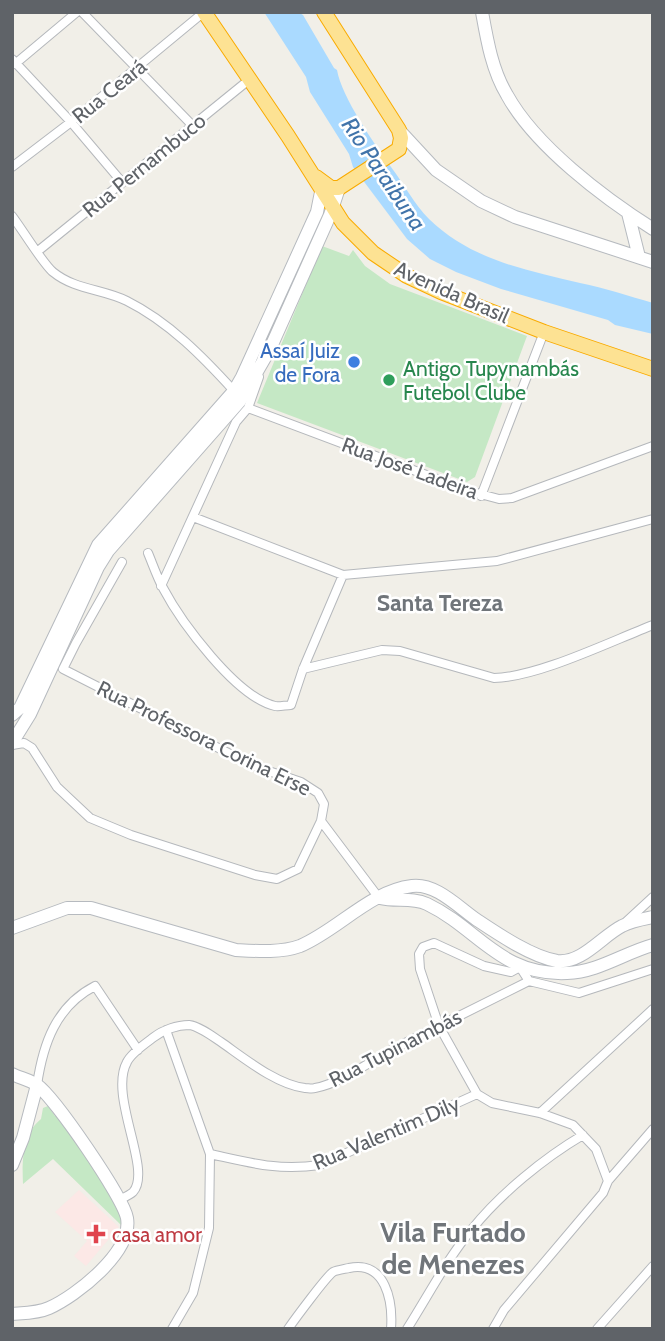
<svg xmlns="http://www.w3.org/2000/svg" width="665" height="1341" viewBox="0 0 665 1341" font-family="Cabin,sans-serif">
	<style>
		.medical { fill: #fce8e6 }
		.green { fill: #c5e8c5 }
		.water { fill: #aadaff }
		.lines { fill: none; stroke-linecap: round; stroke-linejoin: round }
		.street-casing { stroke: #b5b8bc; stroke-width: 10 }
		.secondary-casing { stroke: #b6babf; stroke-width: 14 }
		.highway-casing { stroke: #f9ab00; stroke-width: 16 }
		.street { stroke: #fff; stroke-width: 8 }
		.secondary { stroke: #fff; stroke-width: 12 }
		.highway { stroke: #fde293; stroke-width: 14 }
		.shop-dot { fill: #3f7fe0; stroke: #fff; stroke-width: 2.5 }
		.leisure-dot { fill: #2e9e5b; stroke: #fff; stroke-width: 2.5 }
		.health-dot { fill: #e0444e; stroke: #fff; stroke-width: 2.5 }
		.labels { text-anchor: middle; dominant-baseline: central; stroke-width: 5; stroke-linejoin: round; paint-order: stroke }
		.street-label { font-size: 21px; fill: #5f6368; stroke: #fff }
		.shop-label { font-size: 21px; fill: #366cbe; stroke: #fff; text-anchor: end }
		.leisure-label { font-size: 21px; fill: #27864d; stroke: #fff; text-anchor: start }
		.health-label { font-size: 21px; fill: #be3a42; stroke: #fff; text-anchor: start }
		.water-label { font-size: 23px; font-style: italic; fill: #4174aa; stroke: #fff }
		.neighbourhood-label { font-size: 23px; font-weight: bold; fill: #70757a; stroke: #fff }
		.district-label { font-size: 28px; font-weight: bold; fill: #70757a; stroke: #fff }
	</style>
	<rect width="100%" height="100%" fill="#f1efe8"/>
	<path class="medical" d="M79 1190 119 1227 86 1266 74 1256 87 1241 55 1212Z"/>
	<path class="green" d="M322 246 349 256 353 250 365 266 390 284 527 336 475 477 467 482 257 403Z
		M48 1106 55 1116 60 1114 124 1219 121 1225 53 1159 23 1184C22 1162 22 1134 41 1119L43 1108Z"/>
	<path class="water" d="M264 12H298L303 15 334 68 337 70C342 98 374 143 391 167 404 184 414 204 429 219 471 260 526 270 580 283 605 288 629 296 653 303V334L615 325 608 320 501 289 456 272 430 259 407 239 353 167 349 154 310 92 306 77Z"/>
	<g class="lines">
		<g class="street-casing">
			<path id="street" d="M82 12 193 126
				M12 59 71 122 121 181
				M15 64 77 12
				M12 167 71 122 204 12
				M12 216C22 229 43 264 53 272 75 290 103 289 127 301 169 322 203 357 234 391
				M38 251 250 79
				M248 408 469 491 499 499 512 498 653 446
				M481 496 544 332
				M193 517 343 575 497 561 653 519
				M148 553C153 565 157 577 163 588 181 622 236 697 275 706 279 707 286 705 291 705L303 669 343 575
				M161 586 236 422 248 408 259 377
				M303 669 382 650 400 651 494 678C538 677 609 642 653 625
				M12 745 24 743 32 748 57 787 90 818 131 835 255 875 277 879 298 869 321 821 324 804 318 793 301 782 254 766 63 669 76 643 122 562
				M321 821 379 898
				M627 921 653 897
				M529 981 579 993 653 969
				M166 1030 210 1154 209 1228 193 1293 172 1329
				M37 1085C43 1044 56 1006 95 986L138 1050
				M540 1113 653 1009
				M210 1154C251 1163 278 1171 320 1165L477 1094
				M119 1200C123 1198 130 1195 133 1192 153 1170 108 1096 127 1062 131 1053 146 1043 154 1037 163 1030 177 1025 189 1025 199 1026 212 1036 221 1042 244 1058 277 1085 305 1088 308 1088 312 1089 315 1088 339 1084 370 1062 391 1050 437 1027 483 1004 529 981L520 967 511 972 484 966 434 943 423 947 419 954 420 969 439 1026 477 1094 492 1103 540 1113 573 1125 596 1149 608 1181
				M288 1329C295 1319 326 1277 333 1272 337 1270 345 1269 349 1268 386 1260 393 1302 391 1329
				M407 1329C428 1296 447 1259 472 1229 500 1194 544 1158 583 1135
				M493 1329 504 1310 603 1193 608 1181 653 1129
				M597 1329 653 1266"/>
		</g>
		<g class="secondary-casing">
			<path id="secondary" d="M482 12C487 40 492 70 507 95 535 146 604 198 653 229
				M399 130 436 170 481 201 515 217 653 262
				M628 213 639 257
				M12 715 20 708 98 545 234 391 242 377 317 212 321 192
				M12 743 30 714 98 567 108 551 240 401 270 349 330 215 339 188
				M380 898C395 902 412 897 427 904 479 929 500 976 567 973 598 972 624 953 653 945
				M12 928 67 908H91L236 950C255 951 281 953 300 946 338 930 370 891 412 886 436 883 458 907 477 920 498 934 532 957 557 961 582 964 602 936 622 926 631 921 643 919 653 917
				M12 1074C20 1078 30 1080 37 1085 55 1098 123 1197 127 1218 133 1252 76 1296 49 1308 38 1313 25 1313 12 1314
				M12 1165 23 1138 37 1085"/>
		</g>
		<g class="highway-casing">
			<path id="highway" d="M204 12 288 136 343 223 373 253 407 276 441 292 544 332 653 369
				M316 177 331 188H339L399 149 401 138 399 130 324 12"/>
		</g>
		<use href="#street" class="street"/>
		<use href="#secondary" class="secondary"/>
		<use href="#highway" class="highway"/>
	</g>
	<circle class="shop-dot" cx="354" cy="362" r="7"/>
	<circle class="leisure-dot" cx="389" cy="380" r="7"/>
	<path class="health-dot" d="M92.5 1223.5h7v7h7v7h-7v7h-7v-7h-7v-7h7z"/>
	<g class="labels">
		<g class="street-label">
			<text transform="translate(109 91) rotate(-39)">Rua Ceará</text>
			<text transform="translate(144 165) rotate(-39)">Rua Pernambuco</text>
			<text transform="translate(452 292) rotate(24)">Avenida Brasil</text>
			<text transform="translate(410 468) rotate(20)">Rua José Ladeira</text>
			<text transform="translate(204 738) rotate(26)">Rua Professora Corina Erse</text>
			<text transform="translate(395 1048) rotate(-27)">Rua Tupinambás</text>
			<text transform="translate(386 1133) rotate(-23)">Rua Valentim Dily</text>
		</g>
		<g class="shop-label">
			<text x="340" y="350">Assaí Juiz<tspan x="340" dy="24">de Fora</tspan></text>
		</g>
		<g class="leisure-label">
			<text x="403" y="368">Antigo Tupynambás<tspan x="403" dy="24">Futebol Clube</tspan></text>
		</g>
		<g class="health-label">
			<text x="112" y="1234">casa amor</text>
		</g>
		<g class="water-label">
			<text transform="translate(384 174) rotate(56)">Rio Paraibuna</text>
		</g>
		<g class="neighbourhood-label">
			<text x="440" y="603">Santa Tereza</text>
		</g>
		<g class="district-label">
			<text x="453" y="1232">Vila Furtado<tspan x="453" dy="32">de Menezes</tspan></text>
		</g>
	</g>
	<rect width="665" height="1341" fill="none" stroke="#5f6368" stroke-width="28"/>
</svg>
